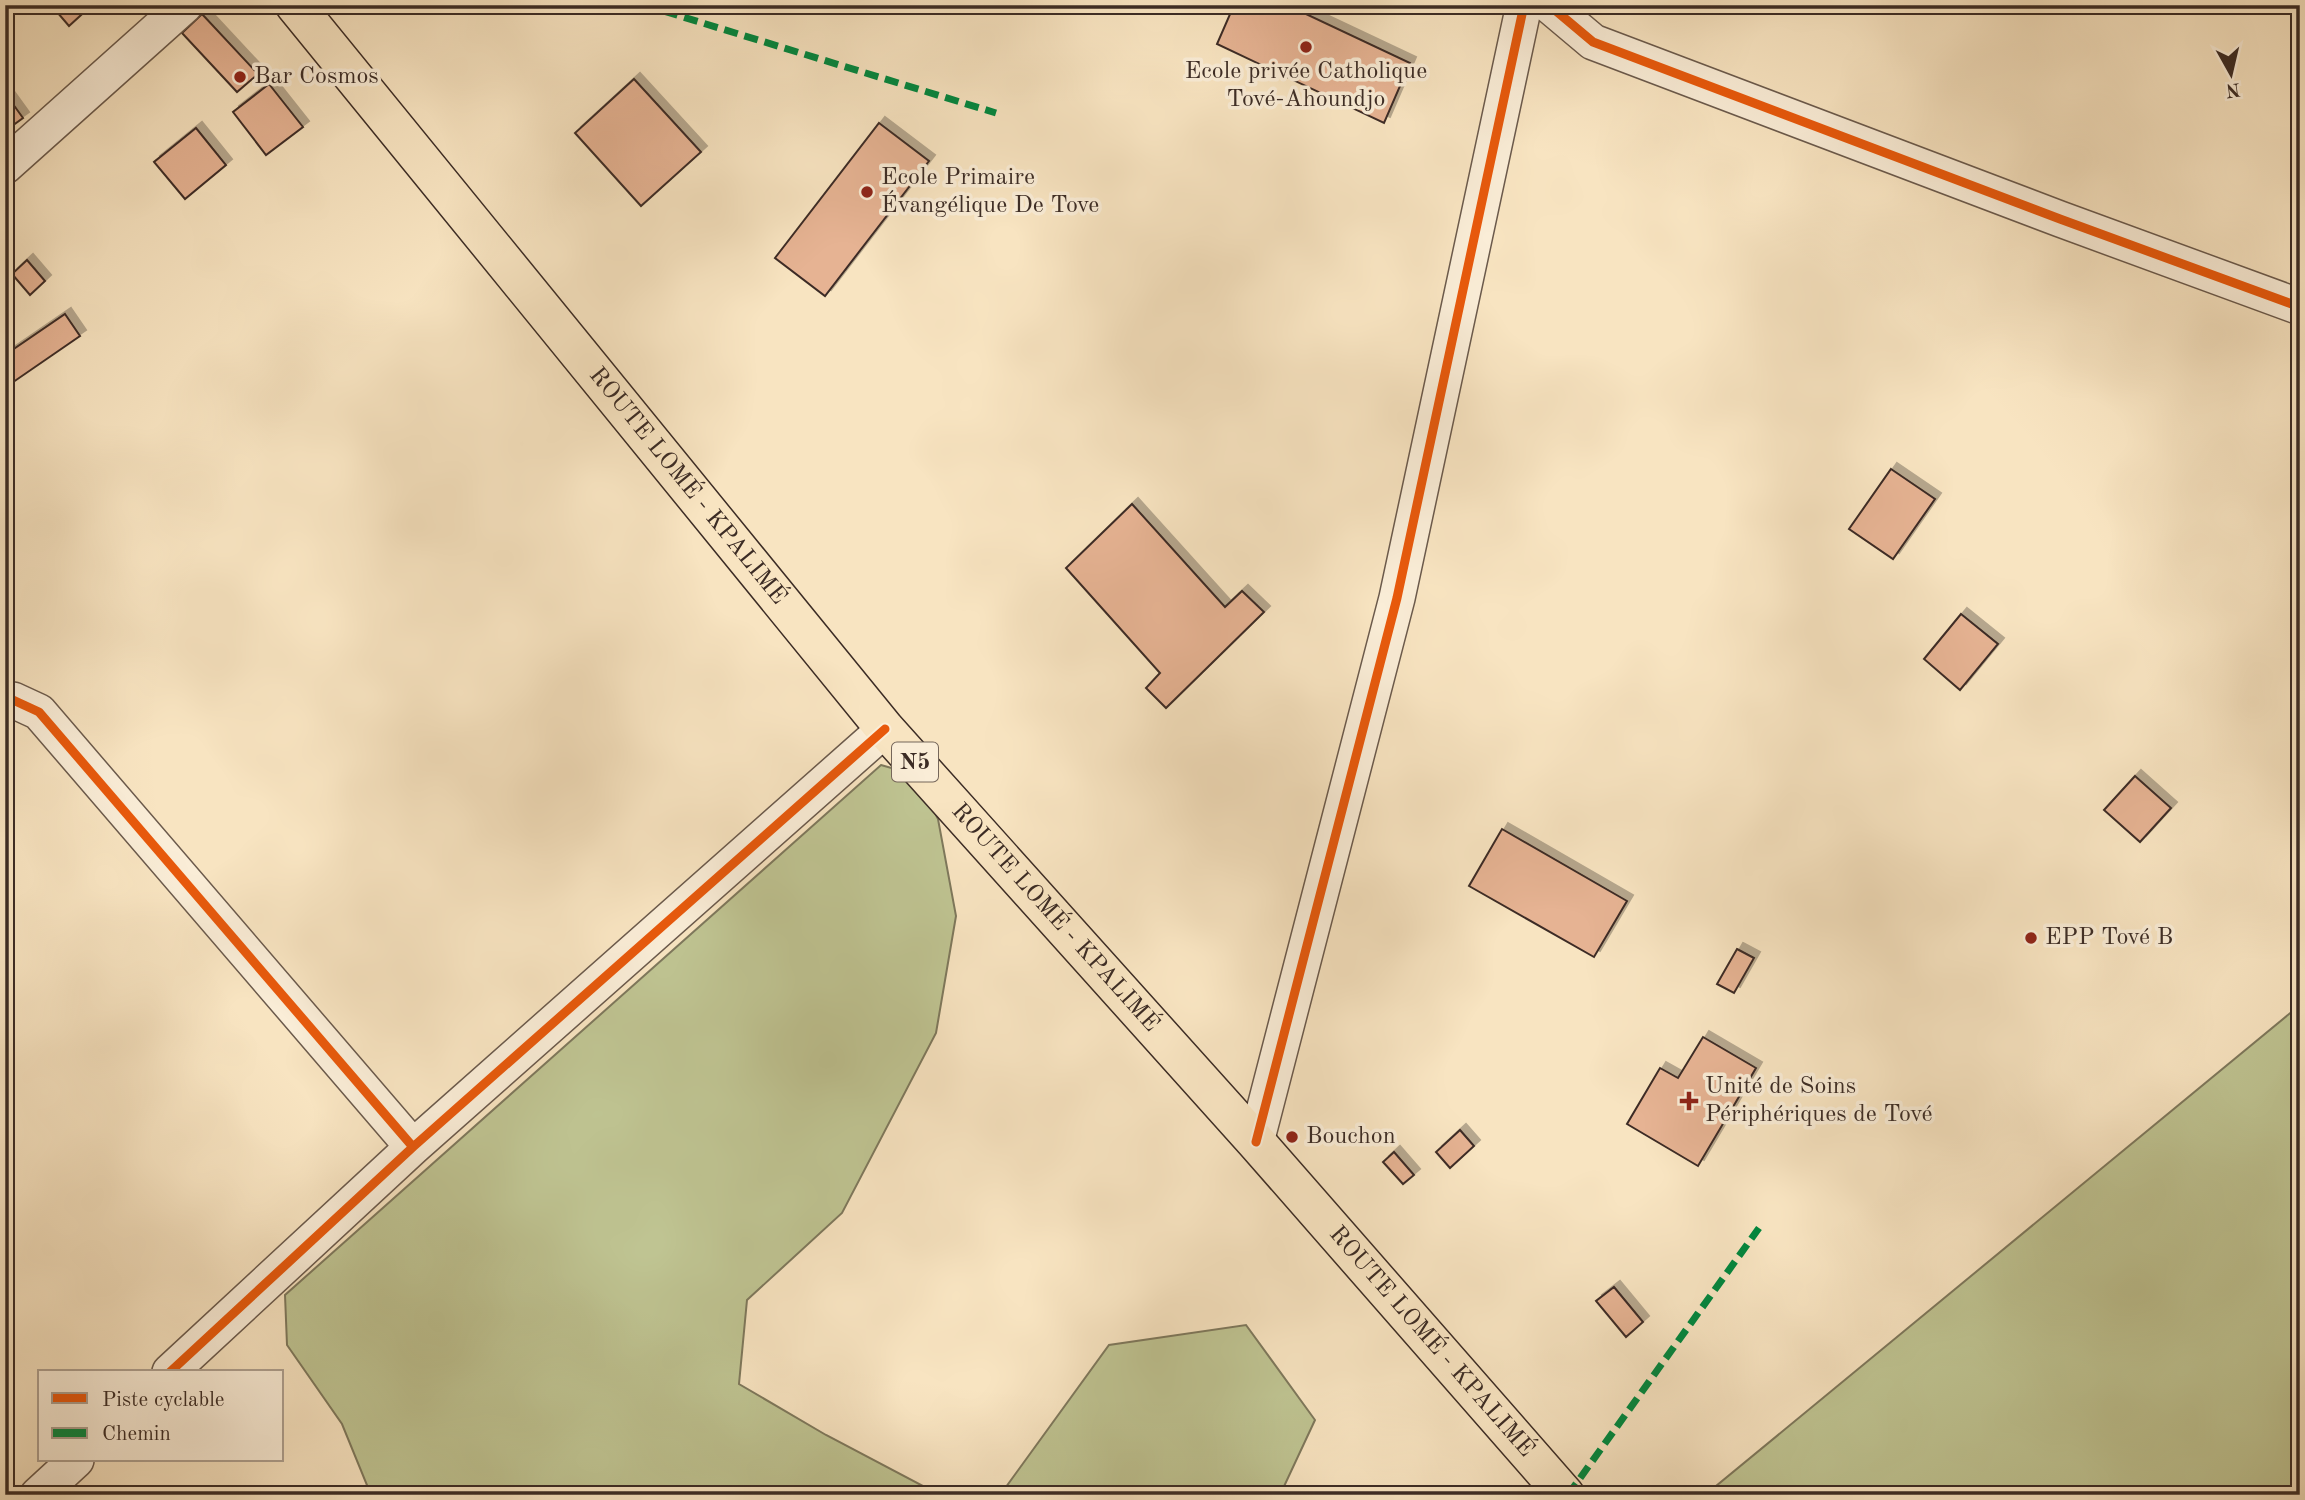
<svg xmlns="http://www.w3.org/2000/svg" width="2305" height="1500" viewBox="0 0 2305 1500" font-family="'Old Standard TT',serif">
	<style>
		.green { fill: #bfc492; stroke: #7e785c; stroke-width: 2 }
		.building { fill: #e6b393; stroke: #3c2c25; stroke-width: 2; filter: url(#shadow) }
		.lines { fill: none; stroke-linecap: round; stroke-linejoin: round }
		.street-casing { stroke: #6b5a4c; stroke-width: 38 }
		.primary-casing { stroke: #3c2c25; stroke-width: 41 }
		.street { stroke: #faedd7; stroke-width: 35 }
		.primary { stroke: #f8e4c1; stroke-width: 38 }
		.quiet { stroke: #00873e; stroke-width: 7; stroke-dasharray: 14 7; stroke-linecap: butt }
		.cycleway-casing { stroke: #faedd7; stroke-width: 13 }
		.cycleway { stroke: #e8590c; stroke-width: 9 }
		.poi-dot { fill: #8f2418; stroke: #faedd7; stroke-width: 2.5 }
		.labels { text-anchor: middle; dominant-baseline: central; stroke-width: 7; stroke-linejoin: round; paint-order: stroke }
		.shield { fill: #faedd7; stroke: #75665a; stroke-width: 2 }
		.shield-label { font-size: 23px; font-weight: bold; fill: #3c2c25 }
		.poi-label { font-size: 24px; fill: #3c2c25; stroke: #faedd7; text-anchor: start }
		.street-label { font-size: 24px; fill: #3c2c25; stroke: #faedd7 }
	</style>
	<defs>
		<filter id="shadow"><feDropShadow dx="6" dy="-6" stdDeviation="0" flood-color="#0004"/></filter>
	</defs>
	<rect width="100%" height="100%" fill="#f8e4c1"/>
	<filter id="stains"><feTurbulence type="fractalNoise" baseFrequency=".00286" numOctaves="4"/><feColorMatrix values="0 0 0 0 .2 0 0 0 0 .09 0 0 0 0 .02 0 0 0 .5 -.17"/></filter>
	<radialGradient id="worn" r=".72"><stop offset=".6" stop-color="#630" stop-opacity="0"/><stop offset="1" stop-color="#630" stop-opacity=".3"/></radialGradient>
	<path class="green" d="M881 765 916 775 938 819 956 916 936 1033 842 1213 747 1300 739 1384 826 1435 938 1494 1003 1491 1109 1345 1246 1325 1315 1420 1280 1495H371L342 1424 287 1345 285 1295Z
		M2300 1005V1495H1713L1710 1491Z"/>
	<path class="building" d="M51 5H92L69 26Z
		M1073 5H1113L1111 13Z
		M1234 5H1287L1410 63 1384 123 1217 44Z
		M202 14 258 74 237 92 182 33Z
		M634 79 701 152 641 206 575 133Z
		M269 84 303 127 266 155 233 112Z
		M5 93 23 118 5 131Z
		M879 123 929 161 825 296 775 258Z
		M196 128 226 165 185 199 154 162Z
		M27 260 45 281 30 295 12 274Z
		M65 314 80 336 6 387 5 355Z
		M1891 469 1935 499 1893 559 1849 529Z
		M1132 504 1225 607 1242 591 1264 612 1166 708 1146 688 1160 673 1066 568Z
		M1961 614 1998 644 1960 690 1924 659Z
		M2135 776 2171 808 2140 842 2104 810Z
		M1502 829 1627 901 1594 957 1469 886Z
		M1737 949 1754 958 1734 993 1717 984Z
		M1703 1037 1756 1068 1698 1166 1627 1124 1660 1068 1678 1078Z
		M1460 1130 1474 1146 1450 1168 1436 1152Z
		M1394 1152 1414 1175 1403 1184 1383 1162Z
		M1614 1287 1643 1322 1626 1337 1596 1301Z"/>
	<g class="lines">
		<g class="street-casing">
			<path id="street" d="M1549 5 1593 42 2060 219 2300 307
				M5 166 185 5
				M5 699 13 700 39 712 413 1147 170 1372
				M1256 1142 1397 598 1524 5
				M413 1147 885 729
				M38 1495 76 1460"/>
		</g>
		<g class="primary-casing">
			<g id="primary">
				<path id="s1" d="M295 5 885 729 1256 1142 1565 1495"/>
			</g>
		</g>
		<use href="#street" class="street"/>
		<use href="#primary" class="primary"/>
		<path class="quiet" d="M644 5 996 113
			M1568 1495 1759 1228"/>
		<g class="cycleway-casing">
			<path id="cycleway" d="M1549 5 1593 42 2060 219 2300 307
				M5 699 13 700 39 712 413 1147 170 1372
				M1256 1142 1397 598 1524 5
				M413 1147 885 729"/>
		</g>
		<use href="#cycleway" class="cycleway"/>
	</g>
	<g class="poi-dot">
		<circle cx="1306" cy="47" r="7"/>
		<circle cx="240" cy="77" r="7"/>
		<circle cx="867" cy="192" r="7"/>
		<circle cx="2031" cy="938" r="7"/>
		<path d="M1685.5 1090.5h7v7h7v7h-7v7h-7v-7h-7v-7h7z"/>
		<circle cx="1292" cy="1137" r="7"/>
	</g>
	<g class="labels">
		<rect class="shield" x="892" y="742.5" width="46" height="39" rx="5"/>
		<g class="shield-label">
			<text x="915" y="762">N5</text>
		</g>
		<g class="poi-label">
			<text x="1306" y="72" text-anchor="middle">Ecole privée Catholique<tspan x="1306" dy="28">Tové-Ahoundjo</tspan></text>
			<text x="254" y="77">Bar Cosmos</text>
			<text x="881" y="178">Ecole Primaire<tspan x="881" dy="28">Évangélique De Tove</tspan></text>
			<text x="2045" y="938">EPP Tové B</text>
			<text x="1705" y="1087">Unité de Soins<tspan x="1705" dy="28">Périphériques de Tové</tspan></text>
			<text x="1306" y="1137">Bouchon</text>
		</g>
		<g class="street-label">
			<text stroke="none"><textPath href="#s1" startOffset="621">ROUTE LOMÉ - KPALIMÉ</textPath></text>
			<text stroke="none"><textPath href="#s1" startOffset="1188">ROUTE LOMÉ - KPALIMÉ</textPath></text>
			<text stroke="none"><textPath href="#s1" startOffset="1755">ROUTE LOMÉ - KPALIMÉ</textPath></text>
		</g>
	</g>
	<rect width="2305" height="1500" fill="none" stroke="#f8e4c1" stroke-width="28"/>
	<rect x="7" y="7" width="2291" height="1486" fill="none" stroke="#3c2c25" stroke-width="3.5"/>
	<rect x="14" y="14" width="2277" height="1472" fill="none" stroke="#3c2c25" stroke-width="2"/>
	<rect x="38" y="1370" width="245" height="91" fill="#faedd7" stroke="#aea090" stroke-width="2"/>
	<rect x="52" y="1393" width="35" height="10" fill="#e8590c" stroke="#aea090" stroke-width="2"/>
	<text x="102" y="1406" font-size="21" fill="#3c2c25">Piste cyclable</text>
	<rect x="52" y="1428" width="35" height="10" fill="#00873e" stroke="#aea090" stroke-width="2"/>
	<text x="102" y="1440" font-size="21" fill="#3c2c25">Chemin</text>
	<g transform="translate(2231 74) rotate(172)" stroke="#faedd7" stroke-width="5" paint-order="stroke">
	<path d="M0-5L12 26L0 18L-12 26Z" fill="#3c2c25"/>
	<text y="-10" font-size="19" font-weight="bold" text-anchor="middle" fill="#3c2c25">N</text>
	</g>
	<rect width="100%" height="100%" filter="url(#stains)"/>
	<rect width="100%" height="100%" fill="url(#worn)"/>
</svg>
